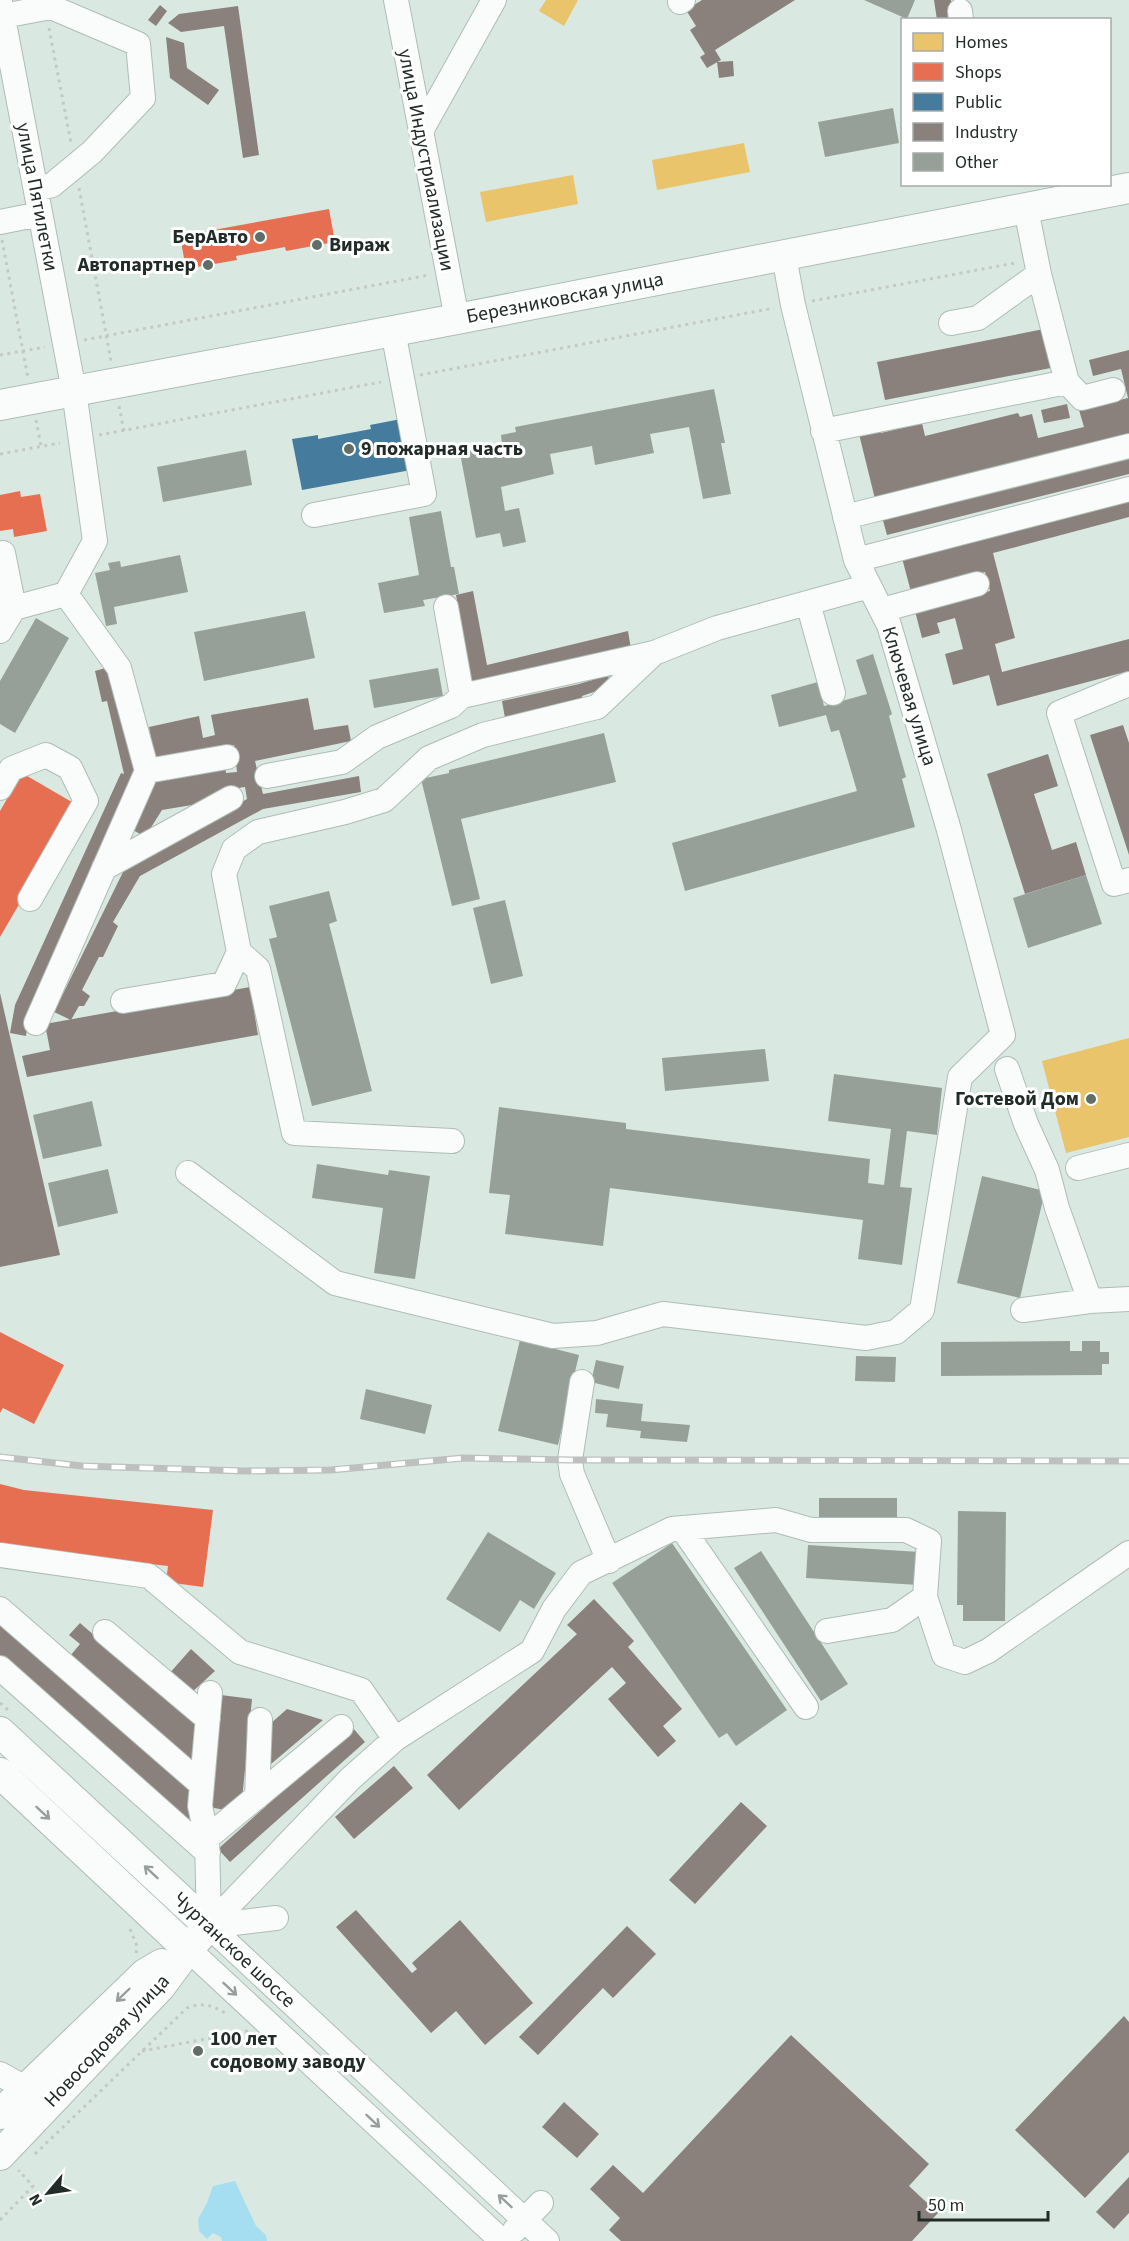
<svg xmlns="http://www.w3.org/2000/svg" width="1129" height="2241" viewBox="0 0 1129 2241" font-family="'Source Sans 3',sans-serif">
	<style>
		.water { fill: #a5def0 }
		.homes { fill: #e9c46a }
		.shops { fill: #e76f51 }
		.public { fill: #457b9d }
		.industry { fill: #8a817c }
		.building { fill: #96a099 }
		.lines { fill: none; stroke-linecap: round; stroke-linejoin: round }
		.minor-casing { stroke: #afbcb6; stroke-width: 26 }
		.major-casing { stroke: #afbcb6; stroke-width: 32 }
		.path { stroke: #c4c9c7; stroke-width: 3; stroke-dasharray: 3 4.5; stroke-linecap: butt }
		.minor { stroke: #f9fcfa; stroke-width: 24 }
		.major { stroke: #f9fcfa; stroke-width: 30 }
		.rail-casing { stroke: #bdc0bf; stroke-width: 7 }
		.rail { stroke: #fff; stroke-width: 4.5; stroke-dasharray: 14; stroke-linecap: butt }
		.oneway { stroke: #989e9b }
		.poi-dot { fill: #616e68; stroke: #fff; stroke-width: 2 }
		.labels { text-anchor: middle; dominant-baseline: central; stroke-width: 6; stroke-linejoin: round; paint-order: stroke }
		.street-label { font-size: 20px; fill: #212b27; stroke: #fff }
		.poi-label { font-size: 20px; font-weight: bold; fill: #212b27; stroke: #fff; text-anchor: end }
	</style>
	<rect width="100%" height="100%" fill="#d9e9e1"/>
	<path class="water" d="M235 2181 256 2226 266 2235 267 2241H222L221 2237 213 2233 207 2239 199 2231 198 2219 207 2203 213 2186Z"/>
	<path class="homes" d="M546 0H578L564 26 539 11Z
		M744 143 750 172 657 190 652 160Z
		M573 175 578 204 486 222 480 192Z
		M1129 1038V1137L1066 1153 1042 1061Z"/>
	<path class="shops" d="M329 209 335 242 286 251 285 247 236 256 237 260 186 269 180 236Z
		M20 491 21 497 40 494 47 531 14 537 13 529 0 531V495Z
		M22 773 77 805 0 937V811Z
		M0 1332 64 1365 34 1424 3 1408 0 1413Z
		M0 1484 24 1490 213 1510 203 1587 166 1582 168 1566 0 1547Z"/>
	<path class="public" d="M401 419 411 470 302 490 292 439 318 435V439L371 429 370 425Z"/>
	<path class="industry" d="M702 0H795L715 50 721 60 707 68 700 57 705 54 690 30 696 26 686 10Z
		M934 0H951L954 20H937Z
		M160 5 167 11 156 26 148 20Z
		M238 6 259 155 243 158 224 26 181 32 168 23 179 14Z
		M166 37 184 43 187 68 219 90 208 105 170 78Z
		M733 61 734 76 719 78 717 62Z
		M1049 328 1056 367 885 400 877 362Z
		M1129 350V437L875 499 859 434 880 429 881 433 922 423 925 436 1018 413 1020 417 1032 414 1038 438 1084 427 1079 410 1128 398 1121 369 1093 376 1089 360Z
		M1067 404 1070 418 1044 423 1041 410Z
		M1129 455V474L887 535 882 517Z
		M1129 499V517L993 553 1015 638 995 644 1002 672 1129 639V671L997 706 989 675 953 685 945 654 963 649 955 618 937 623 940 633 922 638 915 611 990 591 985 572 911 592 902 558Z
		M473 591 487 665 628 631 631 649 472 684 456 595Z
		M109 667 141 772 28 1022 26 1036 10 1033 15 1005 121 773 124 774 107 701 102 702 95 671Z
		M608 675 611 686 582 696 583 701 505 718 502 701 579 684Z
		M308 698 314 730 348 725 351 741 255 761 263 794 359 776 361 792 263 809 140 876 113 922 118 926 103 957H99L82 990 90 996 84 1006H79L71 1020 54 1012 126 866 247 799 245 787 217 791 198 804 162 810 145 837 133 830 154 779 225 766 226 773 237 772 234 745 155 760 149 727 199 716 203 738 215 735 211 715Z
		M1123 725 1129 743V855L1090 735Z
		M1048 754 1058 786 1034 794 1052 850 1076 842 1086 875 1025 894 987 774Z
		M250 987 258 1035 27 1077 22 1056 50 1050 45 1024Z
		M0 993 60 1255 0 1267Z
		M594 1599 634 1641 628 1647 682 1709 663 1726 676 1741 658 1757 608 1699 626 1683 612 1667 459 1810 427 1775 577 1634 567 1625Z
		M0 1619 191 1790 193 1811 186 1826 0 1659Z
		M80 1623 199 1726 193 1762 70 1656 80 1644 69 1635Z
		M191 1649 215 1671 190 1694 168 1675Z
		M221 1695 252 1699 242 1800 225 1810 209 1807Z
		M287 1709 323 1720 271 1764 270 1724Z
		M353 1728 365 1742 230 1862 218 1849Z
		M394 1766 413 1788 354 1839 335 1817Z
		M741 1802 767 1826 695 1904 669 1880Z
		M356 1910 412 1973 417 1969 412 1963 460 1920 533 2003 485 2045 456 2011 431 2033 336 1927Z
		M627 1926 656 1954 613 1998 603 1988 538 2055 519 2037Z
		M1124 2016 1129 2022V2152L1085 2198 1015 2130Z
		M791 2035 929 2164 909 2186 938 2213 912 2241H621L609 2230 620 2218 590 2189 613 2165 643 2193Z
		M564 2102 599 2134 577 2158 542 2127Z
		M1129 2177V2213L1114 2229 1096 2212Z"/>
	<path class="building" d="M864 0H915L907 19Z
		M893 108 899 143 825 157 818 122Z
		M714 389 725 443H721L731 494 703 499 689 427 650 434 654 453 595 465 592 446 550 454 554 474 501 487 505 511 519 508 526 542 503 547 500 533 476 538 460 453 502 444 501 435 516 432 515 427Z
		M246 450 252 485 163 502 157 467Z
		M441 511 451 567H454L459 594 423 600 425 606 384 613 378 583 419 575 409 517Z
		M180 555 188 592 114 607 117 624 106 626 95 573 110 570 108 563 120 561 121 567Z
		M305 611 315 658 204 681 194 632Z
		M36 618 69 638 15 733 0 724V681Z
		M873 654 892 714 889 716 906 777 902 779 915 827 685 891 672 843 857 791 839 730 831 732 826 715 779 727 771 695 818 682 824 706 867 694 856 660Z
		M438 668 443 696 374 708 369 680Z
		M604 733 616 782 461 819 480 899 452 906 421 779 449 773V770Z
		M1086 875 1102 924 1028 948 1013 898Z
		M329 891 337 921 329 924 372 1091 312 1106 269 939 277 937 269 906Z
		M505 900 523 976 491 984 473 908Z
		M765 1049 769 1081 665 1091 662 1058Z
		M834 1074 942 1088 937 1135 907 1131 900 1187 912 1188 902 1265 858 1259 863 1220 610 1188 603 1246 505 1234 510 1195 489 1193 499 1107 626 1123V1129L870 1159 868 1183 884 1185 891 1129 828 1121Z
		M92 1101 102 1146 43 1159 33 1115Z
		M317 1164 388 1175 389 1170 430 1176 415 1279 374 1273 383 1208 312 1198Z
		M108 1169 118 1213 58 1227 48 1183Z
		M982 1176 1045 1191 1020 1298 957 1283Z
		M520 1340 579 1355 558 1445 498 1431Z
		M1070 1341V1351H1082V1341H1100V1352H1109V1364H1102V1375L941 1376V1342Z
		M856 1356 896 1357 895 1382 855 1381Z
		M596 1360 624 1366 619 1389 591 1382Z
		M366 1389 432 1405 425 1434 360 1419Z
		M596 1399 643 1404 641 1421 690 1425 687 1442 640 1438 641 1431 606 1427 608 1414 595 1413Z
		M819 1498H897V1517H819Z
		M958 1511 1006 1512 1005 1621H963V1605H957Z
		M488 1532 556 1573 534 1609 520 1600 500 1632 446 1599Z
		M672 1543 787 1710 736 1746 727 1733 719 1738 612 1583Z
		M808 1545 920 1552 918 1585 806 1578Z
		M761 1551 848 1684 821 1701 734 1568Z"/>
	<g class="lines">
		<g class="minor-casing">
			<path id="minor" d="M396 0 457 319
				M0 2 74 391 95 541 66 594 14 608 0 631
				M680 2 683 0
				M960 11 961 20
				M3 16 51 7 138 44 143 98 92 152 52 185 36 189
				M421 131 494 0
				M0 222 40 214
				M1039 274 1067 382 1082 398 1113 390
				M951 323 978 318 1039 274 1026 209
				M823 431 1067 382
				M314 515 424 494 393 331
				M845 517 1129 446
				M856 560 1129 489
				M808 603 833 693
				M446 607 462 696 654 653 717 628 869 586
				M0 609 14 608 3 553
				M882 610 977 584
				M1129 684 1059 713 1114 884 1129 880
				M147 771 227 757
				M267 776 342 762 377 737 451 706 462 696
				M0 788 11 769 46 755 70 768 86 801 30 899
				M104 868 231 798
				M123 1001 224 984 239 952
				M36 1023 147 771 119 668 66 594
				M1007 1069 1026 1124 1047 1170 1057 1208 1090 1301
				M452 1141 294 1133 258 969 239 952 224 874 234 849 258 832 345 812 384 800 429 758 483 735 597 707 654 653
				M1078 1168 1129 1155
				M188 1173 335 1283 553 1336 597 1333 663 1314 866 1338 896 1332 922 1310 960 1077 1003 1035 949 830 889 625 856 560 793 305 784 256
				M1023 1310 1090 1301 1129 1299
				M582 1382 570 1460 572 1474 609 1561
				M682 1528 806 1707
				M0 1555 149 1576 240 1652 361 1690 395 1739
				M0 1609 202 1785
				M827 1631 892 1620 925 1597
				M105 1632 208 1719
				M0 1668 208 1853
				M257 1797 260 1720
				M207 1838 200 1806 210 1693
				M209 1926 350 1779 395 1739 532 1651 554 1609 581 1573 672 1529 776 1520 811 1530H906L929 1541 925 1597 944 1655 965 1662 988 1651 1129 1553
				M209 1926 547 2241
				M209 1926 207 1838 341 1727
				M209 1926 276 1918
				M188 1949 502 2241
				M0 2074 25 2088
				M515 2230 541 2203"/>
		</g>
		<g class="major-casing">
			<path id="major" d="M0 405 457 319 1129 188
				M0 1732 209 1926 188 1949 160 1987 0 2155
				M0 1773 188 1949
				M0 2114 145 1974 162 1964"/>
		</g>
		<path class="path" d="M49 28 71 143
			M79 188 111 361
			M2 240 28 378
			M812 301 1015 263
			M84 340 429 275
			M0 355 45 347
			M420 375 774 308
			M119 406 124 431
			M36 420 41 446
			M99 435 381 382
			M0 454 60 443
			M0 1703 8 1710
			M130 1929 137 1946 136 1954
			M142 2051 248 2031
			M35 2154 187 2008C201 2002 212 2005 225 2013
			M0 2220 33 2186 19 2171 20 2170"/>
		<use href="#minor" class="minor"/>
		<use href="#major" class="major"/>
		<g class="rail-casing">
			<path id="rail" d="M0 1457 82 1466 244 1471 331 1470 463 1458 570 1460 1129 1461"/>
		</g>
		<use href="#rail" class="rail"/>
	</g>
	<defs><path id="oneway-shaft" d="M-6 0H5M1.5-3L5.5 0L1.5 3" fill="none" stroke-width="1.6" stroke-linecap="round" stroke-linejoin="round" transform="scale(1.5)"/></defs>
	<g class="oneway">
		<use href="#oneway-shaft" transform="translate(43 1813) rotate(43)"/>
		<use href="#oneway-shaft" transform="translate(151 1872) rotate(-137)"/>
		<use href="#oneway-shaft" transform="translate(230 1989) rotate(43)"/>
		<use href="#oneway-shaft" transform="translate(123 1995) rotate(136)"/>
		<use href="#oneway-shaft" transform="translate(373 2121) rotate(43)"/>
		<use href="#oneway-shaft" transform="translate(505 2201) rotate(-137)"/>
	</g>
	<g class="poi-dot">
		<circle cx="260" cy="237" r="6"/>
		<circle cx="317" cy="245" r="6"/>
		<circle cx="208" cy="265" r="6"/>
		<circle cx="349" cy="449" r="6"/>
		<circle cx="1091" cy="1099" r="6"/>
		<circle cx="198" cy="2051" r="6"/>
	</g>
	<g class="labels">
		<g class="street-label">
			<text transform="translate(426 160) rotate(79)">улица Индустриализации</text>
			<text transform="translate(37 197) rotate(79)">улица Пятилетки</text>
			<text transform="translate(565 298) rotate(-11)">Березниковская улица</text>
			<text transform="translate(909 696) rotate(73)">Ключевая улица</text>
			<text transform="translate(234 1950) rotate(43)">Чуртанское шоссе</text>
			<text transform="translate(107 2041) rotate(-47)">Новосодовая улица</text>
		</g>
		<g class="poi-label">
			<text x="248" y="237">БерАвто</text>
			<text x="329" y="245" text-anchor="start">Вираж</text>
			<text x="196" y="265">Автопартнер</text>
			<text x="361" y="449" text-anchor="start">9 пожарная часть</text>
			<text x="1079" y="1099">Гостевой Дом</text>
			<text x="210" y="2039" text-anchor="start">100 лет<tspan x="210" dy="23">содовому заводу</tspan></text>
		</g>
	</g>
	<rect x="901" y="18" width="210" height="168" fill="#ffffff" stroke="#a6aaa9" stroke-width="1.5"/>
	<rect x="913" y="33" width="30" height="18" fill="#e9c46a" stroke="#a6aaa9" stroke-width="1.5"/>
	<text x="955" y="48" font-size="18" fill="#212b27">Homes</text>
	<rect x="913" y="63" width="30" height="18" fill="#e76f51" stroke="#a6aaa9" stroke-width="1.5"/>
	<text x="955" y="78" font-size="18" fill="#212b27">Shops</text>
	<rect x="913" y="93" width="30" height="18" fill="#457b9d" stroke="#a6aaa9" stroke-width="1.5"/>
	<text x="955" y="108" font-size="18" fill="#212b27">Public</text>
	<rect x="913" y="123" width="30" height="18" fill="#8a817c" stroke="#a6aaa9" stroke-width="1.5"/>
	<text x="955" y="138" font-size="18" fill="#212b27">Industry</text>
	<rect x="913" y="153" width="30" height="18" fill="#96a099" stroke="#a6aaa9" stroke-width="1.5"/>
	<text x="955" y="168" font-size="18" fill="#212b27">Other</text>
	<g transform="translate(48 2193) rotate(241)" stroke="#ffffff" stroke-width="4.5" paint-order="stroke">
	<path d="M0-4.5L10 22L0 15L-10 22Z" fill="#212b27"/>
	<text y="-9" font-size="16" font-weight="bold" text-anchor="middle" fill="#212b27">N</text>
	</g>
	<path d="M919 2211v9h129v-9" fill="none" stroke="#212b27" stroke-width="3"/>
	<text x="928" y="2211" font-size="18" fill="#212b27" stroke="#ffffff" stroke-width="4.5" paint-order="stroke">50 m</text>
</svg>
